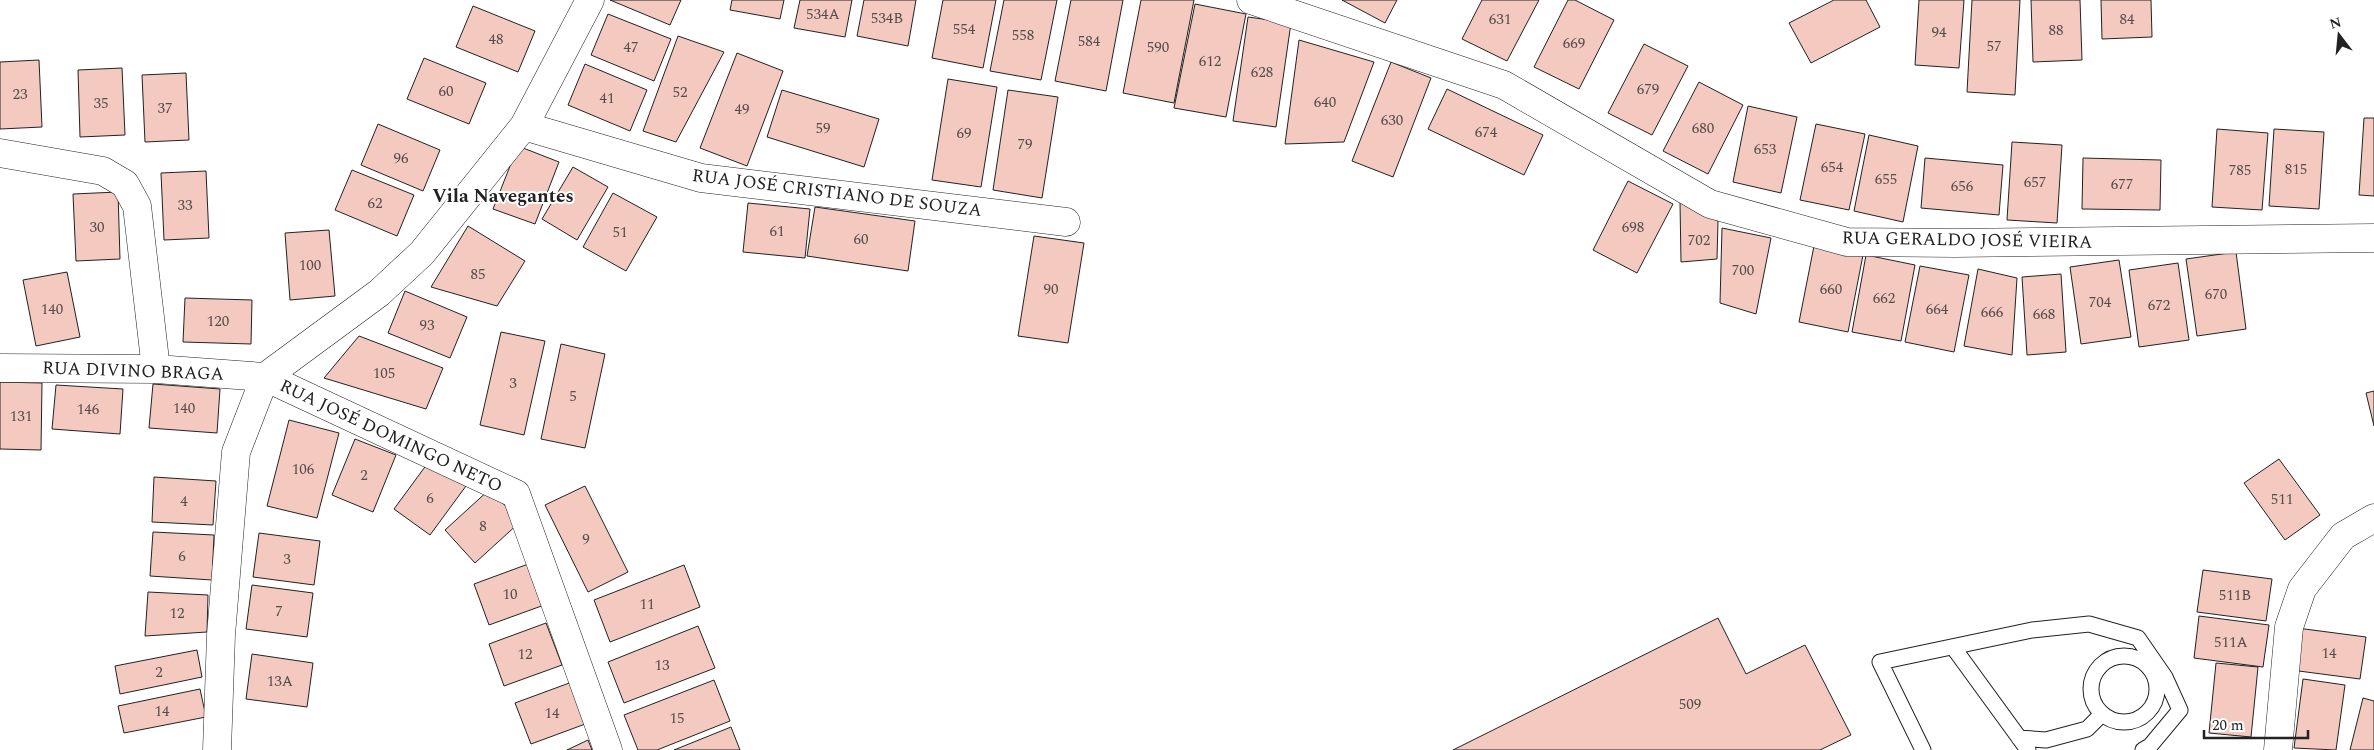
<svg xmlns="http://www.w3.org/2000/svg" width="2374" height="750" viewBox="0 0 2374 750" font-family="Spectral,serif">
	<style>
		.building { fill: #f3c9c0; stroke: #222 }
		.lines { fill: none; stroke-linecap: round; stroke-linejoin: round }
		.service-casing { stroke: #222; stroke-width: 17 }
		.minor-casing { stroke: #222; stroke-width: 29 }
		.tertiary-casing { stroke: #222; stroke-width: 29 }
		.service { stroke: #fff; stroke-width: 15 }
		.minor { stroke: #fff; stroke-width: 28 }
		.tertiary { stroke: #fff; stroke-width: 28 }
		.labels { text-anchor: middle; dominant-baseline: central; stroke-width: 4; stroke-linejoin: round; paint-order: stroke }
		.number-label { font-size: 15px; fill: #564c4a }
		.street-label { font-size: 18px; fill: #222; stroke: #fff }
		.neighbourhood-label { font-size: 19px; font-weight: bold; fill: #222; stroke: #fff }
	</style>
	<rect width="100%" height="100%" fill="#fff"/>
	<path class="building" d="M610 0H681L670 25Z
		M732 0H784L780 19 730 10Z
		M800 0H852L845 37 794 28Z
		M864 0H916L908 46 857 36Z
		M943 0H996L983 68 932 58Z
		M1004 0H1057L1041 80 990 71Z
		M1071 0H1123L1106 91 1055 81Z
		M1141 0H1194L1174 103 1123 93Z
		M1342 0H1397L1385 23Z
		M1482 0H1539L1507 61 1462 39Z
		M1568 0H1575L1614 20 1579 89 1534 67Z
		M1834 0H1866L1880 27 1811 63 1789 23Z
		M1919 0H1964L1959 68 1915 65Z
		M1972 0H2020L2015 95 1967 92Z
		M2031 0H2080L2082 60 2033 62Z
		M2101 0H2151L2152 37 2102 39Z
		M1195 4 1246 14 1226 117 1174 108Z
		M473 6 535 31 518 72 456 47Z
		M608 14 671 39 654 81 591 55Z
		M1248 17 1291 23 1276 127 1233 121Z
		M678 36 724 52 676 142 643 131Z
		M1299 40 1374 62 1344 142 1285 144Z
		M1644 44 1688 66 1652 135 1608 113Z
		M737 53 783 71 747 166 700 148Z
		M424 58 486 83 469 124 407 99Z
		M39 60 42 127 0 129V62Z
		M1391 62 1431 78 1393 177 1352 161Z
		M585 64 647 90 630 131 568 105Z
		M122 68 125 135 80 137 78 70Z
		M186 73 189 140 145 142 142 75Z
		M948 79 997 87 981 187 932 180Z
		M1699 82 1743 105 1708 174 1663 151Z
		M1447 89 1543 135 1524 175 1428 129Z
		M782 90 879 119 864 167 767 137Z
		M1008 90 1058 97 1042 198 993 190Z
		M1748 106 1797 117 1781 193 1733 182Z
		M2364 118H2374V196L2359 195Z
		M378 124 440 150 423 191 361 165Z
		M1816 124 1865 134 1849 210 1800 200Z
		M2217 129 2268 133 2262 210 2212 207Z
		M2274 129 2324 132 2319 209 2269 206Z
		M1869 135 1918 146 1903 222 1854 211Z
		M2012 142 2062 145 2057 223 2007 220Z
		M518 146 559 162 535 224 493 209Z
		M1925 158 2003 165 1999 215 1921 208Z
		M2083 158 2161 160 2160 210 2082 209Z
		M573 167 608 187 577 240 542 219Z
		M352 170 414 195 397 236 335 210Z
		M206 171 209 238 164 240 161 173Z
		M1628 181 1673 204 1637 273 1593 250Z
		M118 192 120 259 76 261 73 194Z
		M613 193 657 217 626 271 583 247Z
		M1680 202 1718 221 1717 259 1681 262Z
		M748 203 810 209 805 258 743 252Z
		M815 207 915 221 908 271 807 256Z
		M468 226 525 261 497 306 431 287Z
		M1722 228 1771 238 1756 314 1720 303Z
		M329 230 335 296 290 300 285 233Z
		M1034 236 1084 243 1068 343 1018 336Z
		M1814 246 1863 255 1848 332 1799 322Z
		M2236 252 2246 329 2197 336 2186 259Z
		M1866 255 1915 265 1901 341 1852 332Z
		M2119 260 2131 337 2081 344 2070 267Z
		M2178 263 2189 340 2139 347 2129 270Z
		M1920 266 1969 275 1954 352 1905 342Z
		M1978 269 2017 278 2012 355 1964 346Z
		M67 272 80 337 36 346 23 280Z
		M2061 274 2066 352 2027 355 2022 277Z
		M405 291 467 317 450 358 388 333Z
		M185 298 252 300 251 344 183 342Z
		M501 332 545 341 524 435 480 425Z
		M359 336 443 368 426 409 324 378Z
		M561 344 605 354 585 448 541 439Z
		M0 382 42 383 41 450 0 449Z
		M153 384 220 389 217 433 149 428Z
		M56 385 123 389 120 434 52 429Z
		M2374 391V426L2366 393Z
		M289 420 339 433 317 518 267 506Z
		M355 439 396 455 373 512 332 495Z
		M2279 459 2320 515 2285 540 2244 483Z
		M430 460 466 486 430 535 394 509Z
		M154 477 216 481 213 525 152 522Z
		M585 486 628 572 588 592 545 505Z
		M490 489 520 522 475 563 445 530Z
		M153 532 214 535 212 580 150 576Z
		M259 533 320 541 314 585 253 577Z
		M531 563 547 604 489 625 474 584Z
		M684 565 700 607 610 642 594 600Z
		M2203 570 2272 579 2266 621 2197 612Z
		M252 585 313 593 307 637 246 629Z
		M148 592 208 595 207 632 145 636Z
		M2199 616 2269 625 2263 667 2194 658Z
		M1718 618 1746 674 1805 645 1851 735 1820 750H1453Z
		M546 623 562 665 504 686 489 644Z
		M698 626 715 668 624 703 608 662Z
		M2297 628 2366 637 2360 679 2291 670Z
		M197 650 202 677 120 694 115 666Z
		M252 654 313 663 307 707 246 699Z
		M2216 663 2258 667 2251 737 2209 733Z
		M2303 679 2345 685 2336 750 2294 748Z
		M714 680 730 721 657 750H638L624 715Z
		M572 682 588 723 531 744 515 703Z
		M200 689 206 717 124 733 118 706Z
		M2363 698 2374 701V750H2350Z
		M731 727 740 750H674Z
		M588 740 592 750H567Z"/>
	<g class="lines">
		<g class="service-casing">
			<path id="service" d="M1953 647 2028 750
				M2091 689a33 33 0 1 1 66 0a33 33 0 1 1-66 0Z
				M2019 738 2046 740 2087 729 2102 714
				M1923 750 1880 662 2032 630 2089 624 2138 638 2165 677 2180 710 2150 746 2143 750"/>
		</g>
		<g class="minor-casing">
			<path id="minor" d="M524 126 701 178 1066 222
				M0 153 103 171 125 184 137 206 156 369
				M0 368 156 369 265 377 516 494 608 750
				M265 377 379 293 422 253 524 126 590 0
				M217 750 221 635 236 452 265 377
				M2278 750 2289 627 2302 589 2343 536 2374 518"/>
		</g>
		<g class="tertiary-casing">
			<path id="tertiary" d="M1251 0 1504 85 1710 204 1847 242 1955 243 2374 238"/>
		</g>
		<use href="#service" class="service"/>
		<use href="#minor" class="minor"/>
		<use href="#tertiary" class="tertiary"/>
	</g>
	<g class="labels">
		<g class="number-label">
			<text x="823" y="14">534A</text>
			<text x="887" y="18">534B</text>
			<text x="1500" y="19">631</text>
			<text x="2127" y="19">84</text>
			<text x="964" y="29">554</text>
			<text x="2056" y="30">88</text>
			<text x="1939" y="32">94</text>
			<text x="1023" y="35">558</text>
			<text x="496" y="39">48</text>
			<text x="1089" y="41">584</text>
			<text x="1574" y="43">669</text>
			<text x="1994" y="46">57</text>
			<text x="631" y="47">47</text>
			<text x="1158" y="47">590</text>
			<text x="1210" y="61">612</text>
			<text x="1262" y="72">628</text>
			<text x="1648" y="89">679</text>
			<text x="446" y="91">60</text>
			<text x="680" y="92">52</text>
			<text x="20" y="94">23</text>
			<text x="607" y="98">41</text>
			<text x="1325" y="102">640</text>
			<text x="101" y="103">35</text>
			<text x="165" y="108">37</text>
			<text x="742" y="109">49</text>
			<text x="1392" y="120">630</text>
			<text x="823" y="128">59</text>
			<text x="1703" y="128">680</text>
			<text x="1486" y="132">674</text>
			<text x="964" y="133">69</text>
			<text x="1025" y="144">79</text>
			<text x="1765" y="149">653</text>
			<text x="401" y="158">96</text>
			<text x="1832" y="167">654</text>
			<text x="2296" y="169">815</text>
			<text x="2240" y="170">785</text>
			<text x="1886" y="179">655</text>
			<text x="2035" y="182">657</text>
			<text x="2122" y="184">677</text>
			<text x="1962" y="186">656</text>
			<text x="375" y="203">62</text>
			<text x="185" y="205">33</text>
			<text x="97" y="227">30</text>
			<text x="1633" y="227">698</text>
			<text x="777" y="231">61</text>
			<text x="620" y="232">51</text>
			<text x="861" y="239">60</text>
			<text x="1699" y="240">702</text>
			<text x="310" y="265">100</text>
			<text x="1743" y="270">700</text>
			<text x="478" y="274">85</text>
			<text x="1051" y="289">90</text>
			<text x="1831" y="289">660</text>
			<text x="2216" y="294">670</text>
			<text x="1884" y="298">662</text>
			<text x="2100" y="302">704</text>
			<text x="2159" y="305">672</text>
			<text x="52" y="309">140</text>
			<text x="1937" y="309">664</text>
			<text x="1992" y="312">666</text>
			<text x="2044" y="314">668</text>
			<text x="218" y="321">120</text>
			<text x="427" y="325">93</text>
			<text x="384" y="373">105</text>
			<text x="513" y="383">3</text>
			<text x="573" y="396">5</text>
			<text x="184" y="408">140</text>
			<text x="88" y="409">146</text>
			<text x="21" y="416">131</text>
			<text x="303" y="469">106</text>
			<text x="364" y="475">2</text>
			<text x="430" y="498">6</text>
			<text x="2282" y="499">511</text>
			<text x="184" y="501">4</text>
			<text x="483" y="526">8</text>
			<text x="586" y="539">9</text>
			<text x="182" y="556">6</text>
			<text x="287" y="559">3</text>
			<text x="510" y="594">10</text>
			<text x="2235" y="595">511B</text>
			<text x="647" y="604">11</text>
			<text x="279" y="611">7</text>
			<text x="177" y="613">12</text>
			<text x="2231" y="642">511A</text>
			<text x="2329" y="653">14</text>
			<text x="525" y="654">12</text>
			<text x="662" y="665">13</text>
			<text x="159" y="672">2</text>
			<text x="280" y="681">13A</text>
			<text x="1690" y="704">509</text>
			<text x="162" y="711">14</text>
			<text x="552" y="713">14</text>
			<text x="677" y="718">15</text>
		</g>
		<g class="street-label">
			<text transform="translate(837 193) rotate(7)">RUA JOSÉ CRISTIANO DE SOUZA</text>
			<text transform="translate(1967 240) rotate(1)">RUA GERALDO JOSÉ VIEIRA</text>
			<text transform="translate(133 371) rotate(2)">RUA DIVINO BRAGA</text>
			<text transform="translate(391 436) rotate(25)">RUA JOSÉ DOMINGO NETO</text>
		</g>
		<g class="neighbourhood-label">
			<text x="503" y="196">Vila Navegantes</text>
		</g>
	</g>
	<g transform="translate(2339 35) rotate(344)" stroke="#ffffff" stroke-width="4" paint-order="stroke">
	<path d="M0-4L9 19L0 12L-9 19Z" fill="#222222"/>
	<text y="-8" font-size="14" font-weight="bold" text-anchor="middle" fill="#222222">N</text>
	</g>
	<path d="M2204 730v8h104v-8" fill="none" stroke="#222222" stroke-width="2.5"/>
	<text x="2212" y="730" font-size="15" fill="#222222" stroke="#ffffff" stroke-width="4" paint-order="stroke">20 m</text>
</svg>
